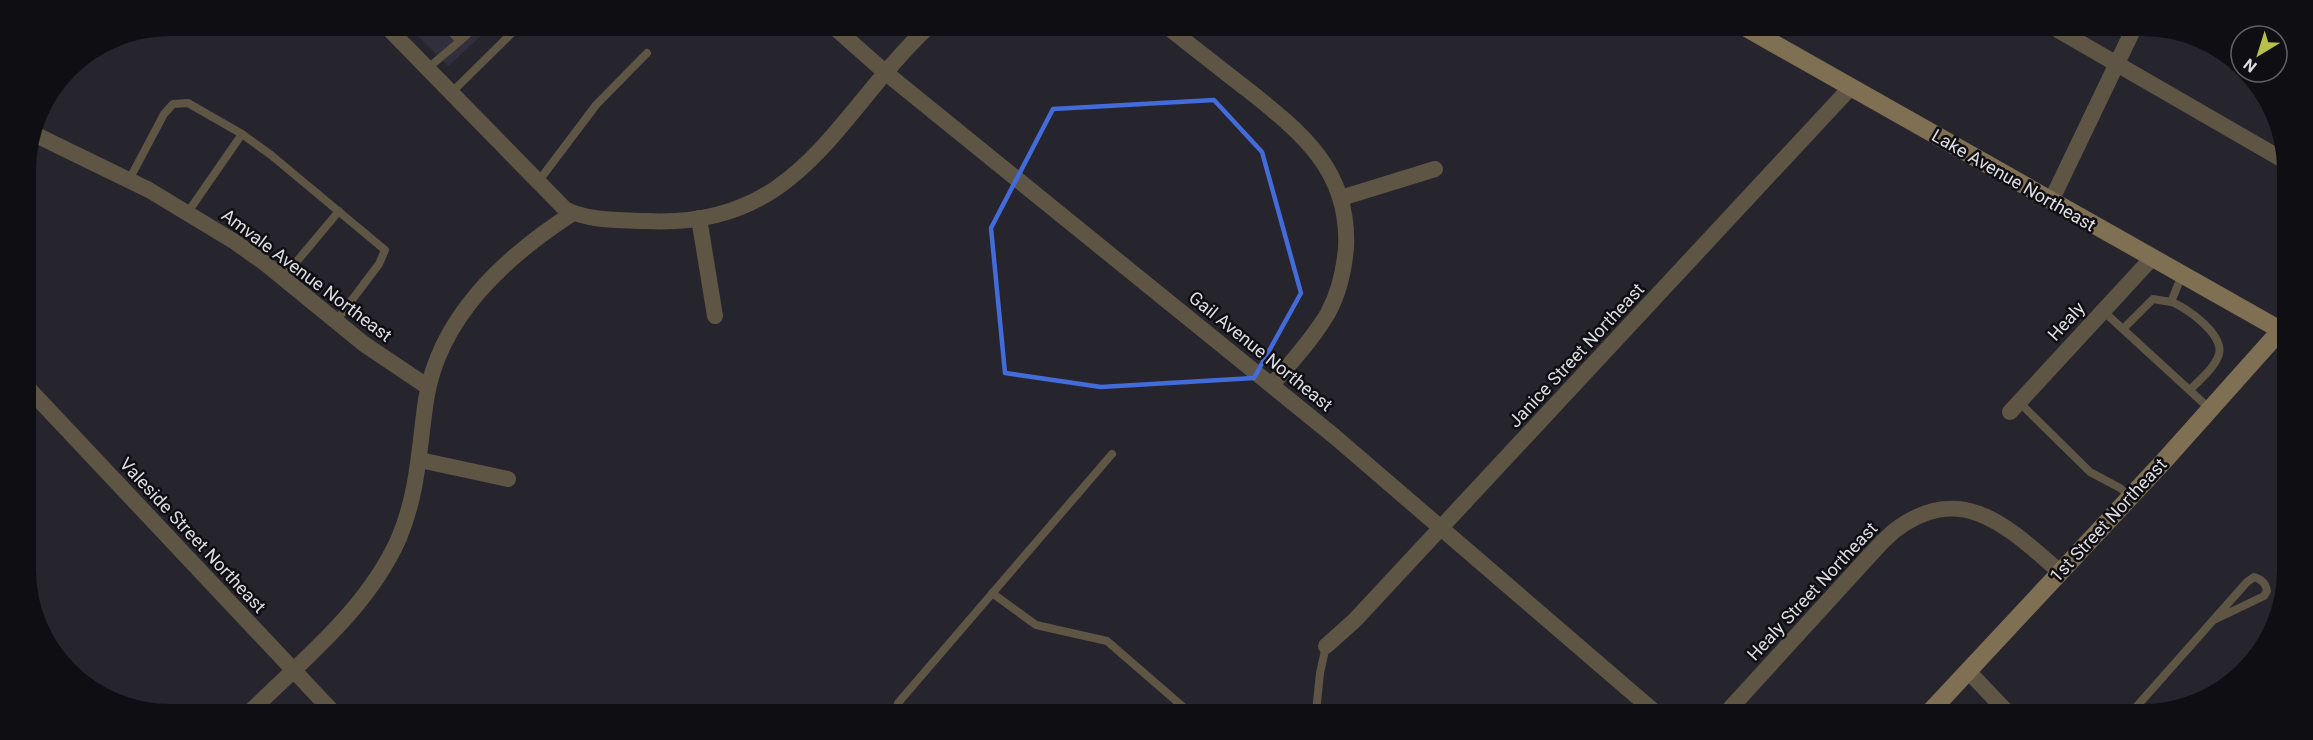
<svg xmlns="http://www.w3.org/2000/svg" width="2313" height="740" viewBox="0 0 2313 740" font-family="Roboto,sans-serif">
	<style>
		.built { fill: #312f3c }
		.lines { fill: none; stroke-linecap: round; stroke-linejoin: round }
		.lane { stroke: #5f5544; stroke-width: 8 }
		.street { stroke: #5f5544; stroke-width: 16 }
		.secondary { stroke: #7f6f53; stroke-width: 18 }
		.marked { fill: none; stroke: #436bda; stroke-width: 4.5; stroke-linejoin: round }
		.labels { text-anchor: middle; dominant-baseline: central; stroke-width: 5; stroke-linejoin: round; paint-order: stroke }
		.street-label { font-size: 18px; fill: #dddde2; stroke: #0f0f13 }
	</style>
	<rect width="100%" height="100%" fill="#26252e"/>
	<path class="built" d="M408 26H492L448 66Z"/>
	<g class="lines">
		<path class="lane" d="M460 41 476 26
			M428 68 460 41 445 26
			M452 92 519 26
			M242 134 271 155 385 250 379 264 336 321
			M129 180 164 114 173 104 188 103 242 134 188 212
			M538 182 596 105 647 53
			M2182 275 2171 302C2187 307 2224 335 2219 354 2215 368 2199 380 2190 390
			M283 278 339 211
			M2102 310 2210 409
			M2123 329 2153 299 2171 302
			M2019 402 2090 472 2120 488 2131 497
			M992 593 1036 625 1107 641 1189 712
			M898 703 1112 454
			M1316 712 1320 673 1326 646
			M2130 714 2247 582 2254 577C2261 579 2266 584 2267 591L2264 596 2216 619"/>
		<path class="street" d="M386 26 565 209C588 221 620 220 645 221 800 230 834 116 928 27
			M834 27 886 73 1334 436 1656 713
			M1169 28C1195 49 1221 69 1248 90 1302 133 1350 171 1346 248 1344 270 1339 293 1328 313 1313 339 1291 362 1272 385
			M2058 30 2285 161
			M32 133 149 190 235 242 266 264 364 344 428 387
			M1341 198 1435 169
			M2051 201 2133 30
			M699 218 715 316
			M27 387 331 710
			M2010 412 2152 258
			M420 460 508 479
			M1326 646 1355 620 1851 87
			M1968 671 2009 714
			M252 710C305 658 368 608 399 538 418 493 419 448 426 400 439 317 505 257 573 213
			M1726 713 1871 554C1878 546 1886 538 1894 531 1962 479 2009 528 2060 572"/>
		<path class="secondary" d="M1748 29 2284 332
			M1928 714 2163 462 2280 331 2284 323"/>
	</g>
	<path class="marked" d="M1214 100 1262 152 1301 293 1254 378 1101 387 1005 373 991 228 1053 109Z"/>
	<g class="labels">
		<g class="street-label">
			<text transform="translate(2014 180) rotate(30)">Lake Avenue Northeast</text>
			<text transform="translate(307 275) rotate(37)">Amvale Avenue Northeast</text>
			<text transform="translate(2066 321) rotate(-48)">Healy</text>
			<text transform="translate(1261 351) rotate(39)">Gail Avenue Northeast</text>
			<text transform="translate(1576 355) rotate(-47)">Janice Street Northeast</text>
			<text transform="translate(2108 520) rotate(-47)">1st Street Northeast</text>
			<text transform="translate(193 535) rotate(47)">Valeside Street Northeast</text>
			<text transform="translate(1812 591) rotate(-47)">Healy Street Northeast</text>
		</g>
	</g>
	<path d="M0 0H2313V740H0ZM170 36H2143A134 134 0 0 1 2277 170V570A134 134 0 0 1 2143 704H170A134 134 0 0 1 36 570V170A134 134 0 0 1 170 36Z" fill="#0f0f13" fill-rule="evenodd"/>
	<g transform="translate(2259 54) rotate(218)"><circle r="28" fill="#0f0f13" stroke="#616166" stroke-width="1.5"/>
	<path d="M0-4.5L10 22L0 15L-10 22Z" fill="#b7c147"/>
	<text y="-9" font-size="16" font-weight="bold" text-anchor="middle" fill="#dddde2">N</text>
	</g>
</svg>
